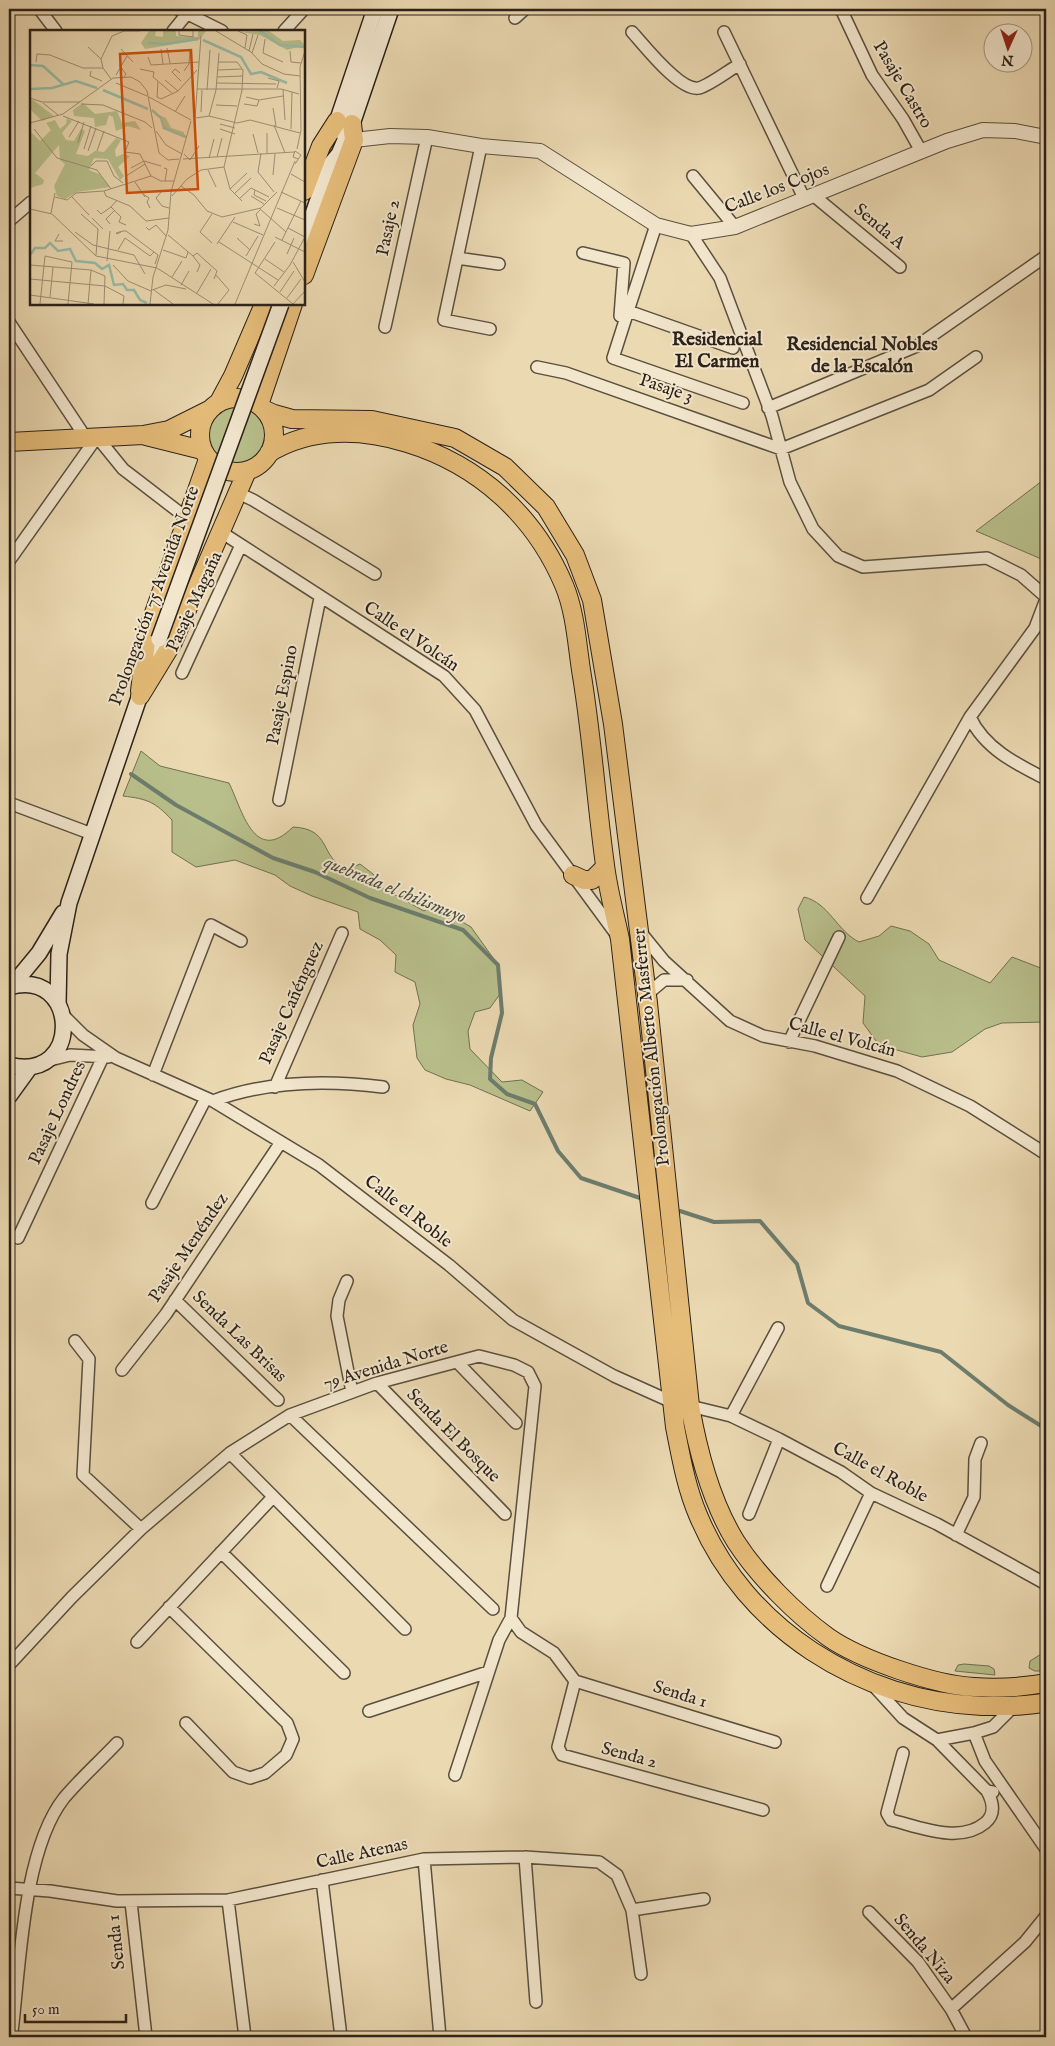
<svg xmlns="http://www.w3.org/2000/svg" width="1055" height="2046" viewBox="0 0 1055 2046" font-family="'IM FELL English',serif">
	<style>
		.green { fill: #b8bf8b; stroke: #717052 }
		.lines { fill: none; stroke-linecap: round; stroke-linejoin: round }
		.stream { stroke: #6d7d6d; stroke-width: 4 }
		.minor-casing { stroke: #5a4f3e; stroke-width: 14 }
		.tertiary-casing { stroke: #5a4f3e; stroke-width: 16 }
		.secondary-casing { stroke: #2a2118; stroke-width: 18 }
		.primary-casing { stroke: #2a2118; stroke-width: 20 }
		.minor { stroke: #f2e6cd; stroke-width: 11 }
		.tertiary { stroke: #f2e6cd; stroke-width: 14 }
		.secondary { stroke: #f2e6cd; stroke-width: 15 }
		.primary { stroke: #e6bc79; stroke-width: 18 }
		.secondary-bridge-casing { stroke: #2a2118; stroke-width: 18; stroke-linecap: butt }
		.secondary-bridge { stroke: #f2e6cd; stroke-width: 15 }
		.labels { text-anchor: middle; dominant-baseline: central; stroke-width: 4; stroke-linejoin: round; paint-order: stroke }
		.street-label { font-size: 18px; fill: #2a2118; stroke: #f2e6cd }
		.neighbourhood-label { font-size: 19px; font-weight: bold; fill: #2a2118; stroke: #f2e6cd }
		.water-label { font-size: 19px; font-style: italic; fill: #4b4f43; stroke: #f2e6cd }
		.inset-river { fill: none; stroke: #99bba6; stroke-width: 2.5 }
		.inset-road { fill: none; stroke: #9e8f74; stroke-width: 1 }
		.view { fill: #cc510e; fill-opacity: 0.15; stroke: #cc510e; stroke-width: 2.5 }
		.inset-edge { fill: none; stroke: #2a2118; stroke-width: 2.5 }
	</style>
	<rect width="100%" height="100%" fill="#ebd9b2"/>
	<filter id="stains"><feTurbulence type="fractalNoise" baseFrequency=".004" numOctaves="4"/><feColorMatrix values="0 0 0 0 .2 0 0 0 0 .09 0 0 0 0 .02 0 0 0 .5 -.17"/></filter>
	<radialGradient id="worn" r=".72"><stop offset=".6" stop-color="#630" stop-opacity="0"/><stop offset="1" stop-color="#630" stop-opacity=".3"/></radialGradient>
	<path class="green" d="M205 433a30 30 0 1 1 60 0a30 30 0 1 1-60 0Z
		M1046 478V561L976 531Z
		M141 751 160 766 229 783C242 809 254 866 293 827 332 829 319 856 346 870L360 864 373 874 381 887 424 911 434 905 471 927 498 965 500 994 490 1008 475 1012 468 1031 470 1049 502 1082 522 1080 543 1092 530 1111 470 1085 446 1079 425 1070 417 1058 413 1025 420 1004 415 982 395 972 396 955 380 940 360 929 358 912 312 896 290 886 275 875 235 860 196 867 172 852V820C155 802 148 799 123 796Z
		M804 897C829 903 837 931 859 942L879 936 891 926 910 931 929 944 939 960 990 983 1012 957 1046 970V1022L1002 1023 985 1029 952 1052 922 1057 879 1045 863 1023 865 996 805 940 798 909Z
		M1046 1651V1671H1035L1029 1668 1030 1661Z
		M964 1664 989 1666 994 1669 995 1675 955 1671 958 1665Z"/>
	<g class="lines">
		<path class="stream" d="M131 774 176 805 273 858 315 872 370 898 463 930 498 965 502 1013 491 1058 490 1079 507 1094 535 1104 558 1151 581 1178 643 1199
			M680 1211 714 1222 760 1221 797 1264 808 1303 839 1326 941 1352 1008 1405 1046 1429"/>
		<g class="minor-casing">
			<path id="minor" d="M178 9 222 31
				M841 9 872 75 903 119 921 151
				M40 10 56 31
				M515 18 525 9
				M173 31 186 15
				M284 31 304 9
				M632 32C644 45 680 92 699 88 710 85 729 70 740 64
				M724 32 804 198
				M481 146 444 320 490 329
				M693 176 735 227
				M813 195 900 267
				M9 221 31 202
				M656 225 628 311 733 348
				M691 234 720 278 772 416 790 482 813 529 838 556 863 567 987 558 1021 575 1046 597
				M583 253 624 263 620 316
				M457 258 499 264
				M628 311 613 358 743 403
				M9 322 86 438
				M385 327 427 137
				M537 367 566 373 781 449 929 390 976 357
				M768 408 917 346 1046 256
				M236 492 253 500 375 574
				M221 532 444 676 475 710 536 825 616 934
				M9 561 97 437 123 469 188 519
				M1046 599 1035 628 970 717C984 748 1016 764 1046 779
				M182 673 241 545
				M279 800 320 598
				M9 803 92 834
				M867 898 970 717
				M642 934 664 961 730 1021 763 1036 815 1046 897 1071 970 1106 1046 1154
				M648 999 651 991 664 980H687
				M64 1016 83 1035 116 1058 213 1101 319 1165 449 1265 513 1320 614 1376 672 1402
				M789 1042 839 937
				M46 1061 70 1055 109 1057
				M153 1075 211 925 241 941
				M275 1087 342 933
				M213 1101C266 1081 328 1080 383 1087
				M152 1203 206 1098
				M18 1238 103 1057
				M347 1281 339 1300 337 1316 352 1392
				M175 1300 278 1400
				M75 1341 89 1359 83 1475 141 1529
				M457 1362 516 1423
				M122 1370 166 1314 281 1142
				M377 1383 505 1514
				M690 1406 731 1416 779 1439 841 1472 871 1493 937 1524 1046 1584
				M290 1415 493 1609
				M731 1416 778 1328
				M230 1453 405 1629
				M749 1514 779 1439
				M956 1535 974 1497 975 1459 981 1443
				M221 1552 344 1673
				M827 1586 871 1493
				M169 1607 287 1723 293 1739 286 1755 265 1773 250 1778 233 1772 186 1723
				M137 1642 273 1497
				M9 1665 72 1597 141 1529 230 1453 290 1415 377 1383 479 1356 514 1365 528 1372 535 1386 511 1618 521 1632 554 1653 575 1681
				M575 1681 558 1747 562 1755 763 1810
				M575 1681 775 1742
				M872 1684 903 1718 937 1740 987 1791 993 1792
				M1014 1706 993 1727 974 1733 985 1761 1046 1849
				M369 1711 488 1672
				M937 1740 974 1733
				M903 1753 887 1813 891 1820C920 1827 960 1844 985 1823 996 1814 993 1802 987 1791
				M455 1775 499 1640 511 1618
				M525 1857 536 2002
				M424 1859 440 2037
				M322 1880 341 2037
				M9 1888 50 1891 117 1901 228 1900 424 1859 525 1857 599 1862 617 1875 632 1910 641 1974
				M228 1900 245 2037
				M131 1902 146 2037
				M632 1910 704 1899
				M869 1912 918 1962 951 2009 966 2037
				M951 2009 1025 1942 1046 1916
				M12 2032C20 1966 23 1850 64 1798 80 1779 100 1761 117 1743"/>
		</g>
		<g class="tertiary-casing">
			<path id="tertiary" d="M354 140 390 136 427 137 481 146 540 151 656 225 691 234 735 227 947 141 983 130 1015 131 1046 137"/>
		</g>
		<g class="secondary-casing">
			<path id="secondary" d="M334 131 375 9
				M304 240 330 165 339 154 352 124 391 9
				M9 987C79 966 84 1084 9 1065
				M11 987 39 953 63 913
				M58 1004 59 954 69 903 159 639
				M9 1096 30 1067"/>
		</g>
		<g class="primary-casing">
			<path id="primary" d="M304 191 321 146 337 121
				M304 275 354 140 352 124
				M200 435a37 37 0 1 1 74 0a37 37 0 1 1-74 0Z
				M219 402 233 376 264 304
				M259 405 293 304
				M263 409 274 414 292 419 372 420 455 438 505 467 546 507 575 555 592 600 613 724 648 1003 690 1406C698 1452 711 1502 736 1542 758 1576 796 1614 828 1637 861 1660 935 1685 974 1687 998 1689 1023 1687 1046 1683
				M146 436 202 450
				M9 442 143 435 169 430 209 410
				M269 453C311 427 362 429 407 443 479 465 535 516 564 585 575 611 577 643 581 670 592 735 596 800 605 865 608 890 615 915 620 939L675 1427C681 1457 686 1487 698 1515 745 1629 861 1701 982 1706 1003 1706 1025 1707 1046 1702
				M140 691 147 633 208 459
				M140 696 173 642 247 471
				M573 875 584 880H592L605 867"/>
		</g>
		<use href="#minor" class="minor"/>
		<use href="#tertiary" class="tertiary"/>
		<use href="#secondary" class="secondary"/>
		<use href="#primary" class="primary"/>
		<g class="secondary-bridge-casing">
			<path id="secondary-bridge" d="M159 639 281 304"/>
		</g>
		<use href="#secondary-bridge" class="secondary-bridge"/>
	</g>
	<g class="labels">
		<g class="street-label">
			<text transform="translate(902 85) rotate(59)">Pasaje Castro</text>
			<text transform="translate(777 189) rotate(-21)">Calle los Cojos</text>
			<text transform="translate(879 227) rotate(40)">Senda A</text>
			<text transform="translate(389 228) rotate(-78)">Pasaje 2</text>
			<text transform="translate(666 389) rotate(19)">Pasaje 3</text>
			<text transform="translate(155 596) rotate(-70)">Prolongación 75 Avenida Norte</text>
			<text transform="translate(195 602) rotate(-65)">Pasaje Magaña</text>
			<text transform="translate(411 637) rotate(34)">Calle el Volcán</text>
			<text transform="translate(283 695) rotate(-79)">Pasaje Espino</text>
			<text transform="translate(292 1003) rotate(-66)">Pasaje Cañénguez</text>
			<text transform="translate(842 1038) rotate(15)">Calle el Volcán</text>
			<text transform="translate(652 1047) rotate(-96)">Prolongación Alberto Masferrer</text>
			<text transform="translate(58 1113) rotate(-65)">Pasaje Londres</text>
			<text transform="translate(408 1212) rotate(38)">Calle el Roble</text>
			<text transform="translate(189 1248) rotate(-56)">Pasaje Menéndez</text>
			<text transform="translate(239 1337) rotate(44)">Senda Las Brisas</text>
			<text transform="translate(386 1366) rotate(-17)">79 Avenida Norte</text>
			<text transform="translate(453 1436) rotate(45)">Senda El Bosque</text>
			<text transform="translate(880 1473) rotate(29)">Calle el Roble</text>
			<text transform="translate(680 1695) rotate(17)">Senda 1</text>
			<text transform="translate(629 1756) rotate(15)">Senda 2</text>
			<text transform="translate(362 1854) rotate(-12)">Calle Atenas</text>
			<text transform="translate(117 1942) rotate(-96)">Senda 1</text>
			<text transform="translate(924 1949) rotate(50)">Senda Niza</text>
		</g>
		<g class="neighbourhood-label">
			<text x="717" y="340">Residencial<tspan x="717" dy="22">El Carmen</tspan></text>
			<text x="862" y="345">Residencial Nobles<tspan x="862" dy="22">de la Escalón</tspan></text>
		</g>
		<g class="water-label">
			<text transform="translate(395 890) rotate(22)">quebrada el chilismuyo</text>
		</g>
	</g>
	<g transform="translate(30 30)">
		<rect width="275" height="275" fill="#ebd9b2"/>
		<path d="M119 1H126L125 6 133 7V1H146V6L164 7H168V1H176L169 10 115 19 111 13ZM239 1 253 11 270 10 275 15 257 20 230 5 211 2ZM0 70H3L24 86 12 91 0 79ZM53 73 65 84 87 81 92 93 105 91 111 100 98 96 86 101 83 87 79 85 76 95 65 97 64 88 44 86 43 80ZM129 85 136 88 141 98 154 102 155 108 133 98V89ZM37 88 42 91 32 103 36 110 44 111 51 99 55 101 46 124 58 126 65 121 74 122 86 108 91 110 85 120 86 127 93 124 100 126 88 137 94 146 90 150 78 129 64 128 59 140 69 144 80 157 47 162 35 169 27 166 24 156 35 134 30 130 29 115 5 143 14 150 13 154 0 158V101L10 111 21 100 16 93 25 90 30 99 36 94Z" fill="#b8bf8b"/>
		<path class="inset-river" d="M230 1 250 15 275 17M173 10 211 27 221 44 231 42 257 53M118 13 136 14 168 9M0 35 13 36 33 54M0 59 22 58 46 51 67 58M73 60 118 79M122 80 131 88 134 98 156 107M0 225 5 218H15L20 213 28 221 40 219 46 231 65 233 72 239 79 235 84 255 93 254 97 260H104L110 270 117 273"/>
		<path class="inset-road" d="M149 1V5L163 7V1M186 1 221 22 232 34 254 44 270 46M208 1 217 5 215 18M235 9 233 23 253 32M58 17 71 29M137 18 140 33M91 19 103 32M131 19 133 34M219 21 223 4M260 21 261 32 271 33M222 23 228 5M118 27 121 35 169 32M6 32 7 24 20 25 53 38H73M188 32H207L213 40 212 60 194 137 200 159 212 171M89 35 96 44 94 47M110 39 124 42 123 47 128 51 127 67 131 69 148 61 167 40M188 40 212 39M61 41 60 46 72 51M154 41 159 34 160 21M150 43 145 39 142 42 151 51M86 45 97 26M187 47 213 46M238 48 249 51 247 58M81 49 73 38 71 29 82 6 94 1H110M135 50 148 61M129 52 143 64M86 53 117 66M186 53 246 54M167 59H251L269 64M253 59 255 90M177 60 180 20M119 67 161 90M216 67 229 70 253 66M0 68 12 72H50M13 73 28 85M51 74 73 75 115 92 122 98M214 74 227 76 229 70M186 75 207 76M243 78 246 96M145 82 155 66M171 82 172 60M33 86 99 112 95 122 110 124 121 146M179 86 186 60 189 23M165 88 171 6M166 88 179 86 207 93 220 90 270 103M0 93 33 84 83 48 101 47 110 52 117 61 129 123 138 130 149 129M190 94 205 98M244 95 255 123M4 99 27 128 67 140 81 159M190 99 205 104M261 99 262 62M126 101 136 115 152 124M237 103V123M223 104 228 123M39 107 49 91M48 113 54 92M54 119 61 96M267 119 271 100 270 37 275 21M58 121 66 98M67 121 74 101M231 123 228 142 244 162M154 124 160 130 169 116M187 127 192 108M179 128 184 109M153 129 264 122M265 134 271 125 265 121 263 127 268 129M61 136 66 131H77L84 146 93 153M101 138 114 131 131 136M134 138 137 139 135 151M178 140 186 157M261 144 275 152M243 145 245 124M96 146 115 134M105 152 115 167M151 156 164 165 177 181 192 187 231 178 247 162M200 159 217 143M133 160 126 168 132 176 139 178M225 160 224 165 236 171M74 161 76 166 100 176 116 191 139 188M251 162 275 173M113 164 119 168 117 172 120 178M204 164 221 148M142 166 157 149 171 140 194 137M221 166 234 174M25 167 37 170 46 163 74 161 121 146 131 151H144M42 167 59 185M209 169 221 158 239 167M87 170 81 177 91 187 89 192 96 195M229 178 256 202M247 178 275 190M0 179 22 184 66 226 127 238 183 274M67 180 71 184 81 177M21 183 25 163M51 184 68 199M62 188 73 199M203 192 233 205M80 194 76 189 84 181M224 194 230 196 226 184 230 180M116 197 119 200 126 195 136 206M258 198 275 207M45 202 63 215 104 225 115 244M91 202 87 204 86 203 93 201H96L128 225 125 234M29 204 25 211H33M138 205 163 226 170 235 167 242M245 207 275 222M207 208 220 220M252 210 271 171M189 212 248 250M245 212 225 243 263 274M182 213 170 202 182 184M187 214 205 187M88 220 95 208 120 226 124 222M133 220 156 228 158 222M257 224 264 208M66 225 68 199M163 226 167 223 187 241 184 249M216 226 228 206M235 229 254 242M77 231 80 201M263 232 275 252M0 235 61 240 75 246 74 274M83 235 98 251 121 261M186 245 199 260 188 274M142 247 152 231M0 249 75 256 94 266 93 274M151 255 159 241M244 256 260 235 275 207M122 260 136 255 156 259M124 260 143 274M250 262 264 241M167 263 181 239M0 265 64 274M20 267 23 237M257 268 271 249M10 274 15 226 42 232 38 274M58 274 61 240M120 274 123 247 138 200 141 162 161 91M205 274 265 131M263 274 275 261"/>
		<path class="view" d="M161 20 168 159 97 163 90 24Z"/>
		<rect width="275" height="275" class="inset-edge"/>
	</g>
	<rect width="1055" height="2046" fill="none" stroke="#ebd9b2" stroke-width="30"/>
	<rect x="10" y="10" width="1035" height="2026" fill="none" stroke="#2a2118" stroke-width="2.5"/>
	<rect x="15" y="15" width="1025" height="2016" fill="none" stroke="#2a2118"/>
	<g transform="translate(1008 48) rotate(183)"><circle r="24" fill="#f2e6cd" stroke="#a29785"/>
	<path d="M0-4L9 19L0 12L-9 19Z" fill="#8f2418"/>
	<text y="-8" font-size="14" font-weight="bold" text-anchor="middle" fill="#2a2118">N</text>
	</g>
	<path d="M25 2014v8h101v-8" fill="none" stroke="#2a2118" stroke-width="2.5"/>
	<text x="32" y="2014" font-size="15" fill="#2a2118" stroke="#f2e6cd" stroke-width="4" paint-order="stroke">50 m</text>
	<rect width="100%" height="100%" filter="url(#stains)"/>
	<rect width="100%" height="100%" fill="url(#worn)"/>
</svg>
